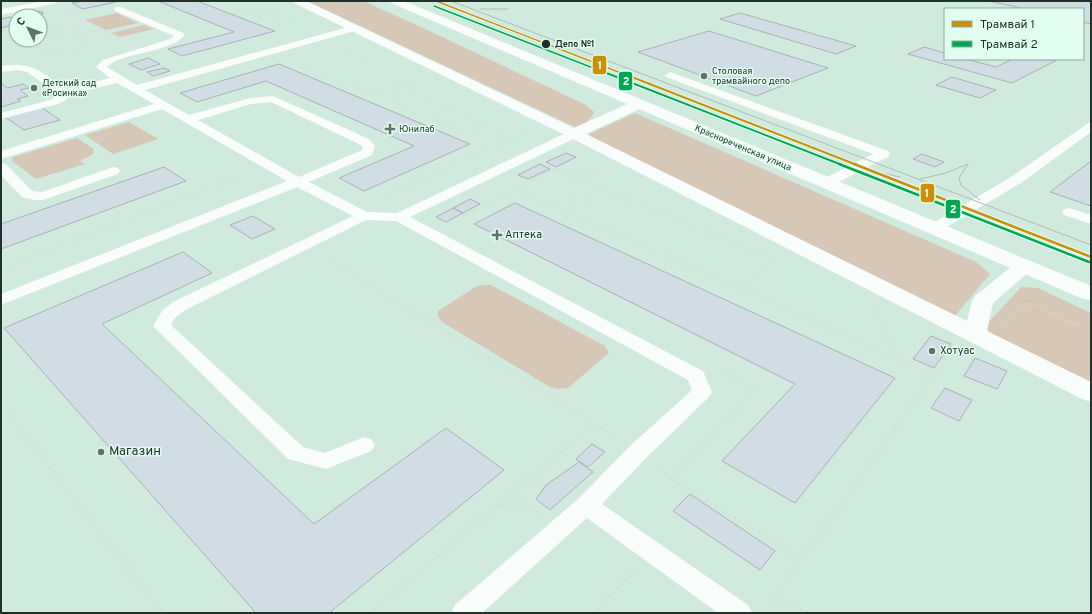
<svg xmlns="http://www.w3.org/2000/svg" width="1092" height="614" viewBox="0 0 1092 614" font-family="Overpass,sans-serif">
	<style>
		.green { fill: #d6c7b7 }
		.building { fill: #d1dde4; stroke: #a7b2b5 }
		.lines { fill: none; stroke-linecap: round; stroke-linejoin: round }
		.path-far3 { stroke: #d5ddda; stroke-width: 1.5; stroke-dasharray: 0.5 1.5; stroke-linecap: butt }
		.path-far2 { stroke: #d5ddda; stroke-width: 2; stroke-dasharray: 1 2.5; stroke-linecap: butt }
		.path-far1 { stroke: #d5ddda; stroke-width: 2.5; stroke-dasharray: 1 3; stroke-linecap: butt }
		.path { stroke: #d5ddda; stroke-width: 3.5; stroke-dasharray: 1.5 4; stroke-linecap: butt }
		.service { fill: #f8fcfa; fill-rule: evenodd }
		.minor { fill: #f8fcfa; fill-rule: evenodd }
		.primary { fill: #f8fcfa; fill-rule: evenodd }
		.tram { stroke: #b5bab8; stroke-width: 1 }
		.tram-1-far2-casing { stroke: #e1fef0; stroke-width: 3 }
		.tram-1-far1-casing { stroke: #e1fef0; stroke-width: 4 }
		.tram-1-casing { stroke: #e1fef0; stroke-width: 5 }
		.tram-2-far2-casing { stroke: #e1fef0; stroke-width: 3 }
		.tram-2-far1-casing { stroke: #e1fef0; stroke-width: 4 }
		.tram-2-casing { stroke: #e1fef0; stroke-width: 5 }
		.tram-1-far2 { stroke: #cc8f08; stroke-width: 1.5 }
		.tram-1-far1 { stroke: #cc8f08; stroke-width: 2 }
		.tram-1 { stroke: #cc8f08; stroke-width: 2.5 }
		.tram-2-far2 { stroke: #00a651; stroke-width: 1.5 }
		.tram-2-far1 { stroke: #00a651; stroke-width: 2 }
		.tram-2 { stroke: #00a651; stroke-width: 2.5 }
		.stop-dot { fill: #1f3129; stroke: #e1fef0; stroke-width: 1.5 }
		.poi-dot { fill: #5d7268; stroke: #e1fef0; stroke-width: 1.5 }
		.labels { text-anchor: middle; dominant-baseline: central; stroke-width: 3; stroke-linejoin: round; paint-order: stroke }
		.far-stop-label { font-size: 9px; font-weight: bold; fill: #1f3129; stroke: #e1fef0; text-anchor: start }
		.far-poi-label { font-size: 9px; fill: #1f3129; stroke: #e1fef0; text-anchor: start }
		.far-street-label { font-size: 9px; fill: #1f3129; stroke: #e1fef0 }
		.poi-label { font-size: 11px; fill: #1f3129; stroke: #e1fef0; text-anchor: start }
		.near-poi-label { font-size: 13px; fill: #1f3129; stroke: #e1fef0; text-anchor: start }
		.line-badge { stroke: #e1fef0; stroke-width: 1.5 }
		.badge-label { font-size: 11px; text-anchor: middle; font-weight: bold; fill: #fff }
	</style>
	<rect width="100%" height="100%" fill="#d0eade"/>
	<path class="green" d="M307 1H363L423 28 586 105 594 112C591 121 584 124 575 127Z
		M117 13 138 23 106 30 85 20Z
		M144 25 154 29 120 37 111 33Z
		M635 113 976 262 990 274 954 317 591 141 589 134Z
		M129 122 158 139 113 154 85 135Z
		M77 138 94 149 93 154 80 161 85 164 36 179 12 161 13 157Z
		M483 285H491L605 346 609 353 568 388 558 389 550 387 442 322 438 316V311L477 286Z
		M1021 287 1038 288 1091 313V384L993 337 985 326Z"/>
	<path class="building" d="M83 1H120L83 9 72 3Z
		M158 1H197L275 31 182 56 168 49 234 32Z
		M989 1H1091V24L1083 22V9H1025Z
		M40 11 44 13 31 16H17Z
		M740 13 856 46 836 54 720 19Z
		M10 17 16 21V24L1 28V19Z
		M709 31 828 68 756 96 638 52Z
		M924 47 945 53V59H966L996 67 1013 59 1057 60 1012 83 908 54Z
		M148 58 160 64 141 70 129 64Z
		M279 64 470 144 364 191 339 178 414 146 266 81 197 102 180 93Z
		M164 68 170 71 153 76 147 72Z
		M952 77 996 90 980 98 936 85Z
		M1 83 7 88 23 84 29 88 20 90 28 96 17 99 21 101 1 107Z
		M41 107 60 120 24 130 5 117Z
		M566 153 576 157 556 167 546 162Z
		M922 154 944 162 935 167 913 159Z
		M1091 161V206L1050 192Z
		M540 164 550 169 528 179 518 175Z
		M164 167 186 181 1 249V224Z
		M470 199 480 204 463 213 453 208Z
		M515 203 895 378 795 503 722 461 795 384 474 224Z
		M453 208 463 213 446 222 436 217Z
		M253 216 275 229 252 239 230 225Z
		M183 252 212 273 102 324 314 524 446 428 504 470 329 613H256L4 328Z
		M931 336 951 344 934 368 913 359Z
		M975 358 1007 371 997 389 964 376Z
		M945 388 972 400 959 421 931 408Z
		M592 444 605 452 588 467 576 459Z
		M579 462 593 472 550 510 536 499 546 485Z
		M690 494 775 551 760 570 673 511Z"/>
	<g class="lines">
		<path class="path-far3" d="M214 1 287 28
			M249 1 296 25
			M272 1 279 5
			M225 5 241 1
			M71 15 121 38
			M66 16 102 8
			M257 17 282 11
			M52 31 82 47
			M198 32 209 36 198 39
			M40 33 86 23
			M40 36 105 31
			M1 39 14 38
			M27 40 80 71
			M1 42 16 39
			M341 51 509 140 453 165
			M53 54 109 41
			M300 63 503 146
			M379 95 420 80
			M509 140 527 132"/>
		<path class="path-far2" d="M549 167 768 257
			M599 170 553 169 515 189 540 200H627
			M384 197 455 164
			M540 200 726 282
			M450 222 515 189
			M325 257 365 282
			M1 269 245 174
			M751 282 776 260 774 259"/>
		<path class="path-far1" d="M363 281 595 424
			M724 281 933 375 953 349
			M743 289 752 281
			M875 310 895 357
			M1006 324 1028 303 1078 325
			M1 404 20 429
			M589 429 595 424 602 429
			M717 429 755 389 720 371
			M895 429 933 375"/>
		<path class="path" d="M19 428 163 613
			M601 428 617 438
			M656 467 669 478 801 558
			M669 478 718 428
			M498 505 591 428
			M769 605 895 428
			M769 605 792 603 808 613
			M370 613 498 505 524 503 538 514
			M595 613 634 571"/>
		<path class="service" d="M44 1H60L56 3 1 15V9Z
			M115 7H121L183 33 185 35C169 54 123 51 107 67L137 85 352 26H358L359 28 358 30 145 90 189 115 250 98 273 96 369 139 375 146 372 155 309 182 367 212 397 213 570 131H578L580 134 578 137 410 217 703 371 712 392 709 397 646 458 602 504 748 605 752 613H718L587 518 482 613H451L455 605 578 499 630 446 692 390 688 380 396 221 366 220 185 310 175 318 171 325 303 447 325 453 364 437 371 439 375 445 371 451 326 469 288 459 153 326 162 311 173 302 353 216 297 187 1 305V294L287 181 162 109 1 159V151L154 104 117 83 69 95 66 100 58 104 1 119V113L50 100 57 96 58 94 27 72 18 70 1 72V66C35 62 39 71 66 89L110 78 96 67 103 60 170 39 174 36 115 11 114 9ZM271 102 361 145 363 147 362 150 299 177 198 120 251 104Z
			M670 72 888 151 890 154 888 157 831 186H821L819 183 821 180 873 154 666 77 665 75Z
			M1091 122V132L1021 183 940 231 935 232 930 231 928 228 930 225 1011 177 1087 124Z
			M1 163 6 164 32 191 42 192 113 167 118 168 120 171 118 174 43 200H34L22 197 1 175Z
			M1069 208 1091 215V224L1064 215 1062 212 1064 209Z"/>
		<path class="minor" d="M293 1H306L574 128 634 101 639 100 644 101 646 104 644 107 586 134 967 321 972 301 975 296 1017 262 1024 260 1031 262 1034 266 1031 270 993 303 987 331 1091 382V402L1082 399 569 137 294 3Z"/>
		<path class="primary" d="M390 1H404L1091 286V300L1083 299 391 3Z"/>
		<path class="tram" d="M451 1 1091 245
			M480 9H508
			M968 164 959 178 961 185 980 200
			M867 170 900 177
			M920 179 946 173 968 164"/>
		<g class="tram-1-far2-casing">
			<path id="tram-1-far2" d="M436 1 621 73"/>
		</g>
		<g class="tram-1-far1-casing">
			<path id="tram-1-far1" d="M619 72 857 165"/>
		</g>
		<g class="tram-1-casing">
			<path id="tram-1" d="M854 164 1091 257"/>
		</g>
		<g class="tram-2-far2-casing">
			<path id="tram-2-far2" d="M434 6 606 73"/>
		</g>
		<g class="tram-2-far1-casing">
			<path id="tram-2-far1" d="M604 72 842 165"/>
		</g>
		<g class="tram-2-casing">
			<path id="tram-2" d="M839 164 1089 262"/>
		</g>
		<use href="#tram-1-far2" class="tram-1-far2"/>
		<use href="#tram-1-far1" class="tram-1-far1"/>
		<use href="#tram-1" class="tram-1"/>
		<use href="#tram-2-far2" class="tram-2-far2"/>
		<use href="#tram-2-far1" class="tram-2-far1"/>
		<use href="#tram-2" class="tram-2"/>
	</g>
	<circle class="stop-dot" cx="546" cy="44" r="5"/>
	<g class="poi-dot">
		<circle cx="704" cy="76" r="4"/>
		<circle cx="34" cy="88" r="4"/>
		<path d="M388 123h4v4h4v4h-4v4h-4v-4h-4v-4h4z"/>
		<path d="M495 229h4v4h4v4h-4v4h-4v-4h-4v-4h4z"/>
		<circle cx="932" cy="351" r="4"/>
		<circle cx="101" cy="452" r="4"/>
	</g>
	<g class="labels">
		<g class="far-stop-label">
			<text x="555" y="44">Депо №1</text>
		</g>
		<g class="far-poi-label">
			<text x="712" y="71">Столовая<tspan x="712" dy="10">трамвайного депо</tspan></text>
			<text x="42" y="83">Детский сад<tspan x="42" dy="10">«Росинка»</tspan></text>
			<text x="399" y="129">Юнилаб</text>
		</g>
		<g class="far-street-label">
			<text transform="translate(743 148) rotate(23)">Краснореченская улица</text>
		</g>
		<g class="poi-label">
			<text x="505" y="235">Аптека</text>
			<text x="940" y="351">Хотуас</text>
		</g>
		<g class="near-poi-label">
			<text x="109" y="452">Магазин</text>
		</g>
	</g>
	<g class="line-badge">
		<rect x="592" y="55" width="15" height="20" rx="4" fill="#cc8f08"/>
		<rect x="618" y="71" width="15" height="20" rx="4" fill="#00a651"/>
		<rect x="920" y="183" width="15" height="20" rx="4" fill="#cc8f08"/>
		<rect x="945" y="199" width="16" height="20" rx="4" fill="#00a651"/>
	</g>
	<g class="badge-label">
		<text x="600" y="69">1</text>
		<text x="626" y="85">2</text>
		<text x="927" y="197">1</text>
		<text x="953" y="213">2</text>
	</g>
	<rect width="1092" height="614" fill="none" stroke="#1f3129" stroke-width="4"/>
	<rect x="944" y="8" width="140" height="52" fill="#e1fef0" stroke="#93aca0"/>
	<rect x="952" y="21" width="20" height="6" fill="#cc8f08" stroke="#93aca0"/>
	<text x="980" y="28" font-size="12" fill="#1f3129">Трамвай 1</text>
	<rect x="952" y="41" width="20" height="6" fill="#00a651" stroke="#93aca0"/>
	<text x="980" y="48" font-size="12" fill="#1f3129">Трамвай 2</text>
	<g transform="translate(28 28) rotate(312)"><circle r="19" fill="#e1fef0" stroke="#93aca0"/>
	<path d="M0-3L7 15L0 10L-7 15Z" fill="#5d7268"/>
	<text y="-6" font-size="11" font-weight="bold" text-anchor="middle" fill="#1f3129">С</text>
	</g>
</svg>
